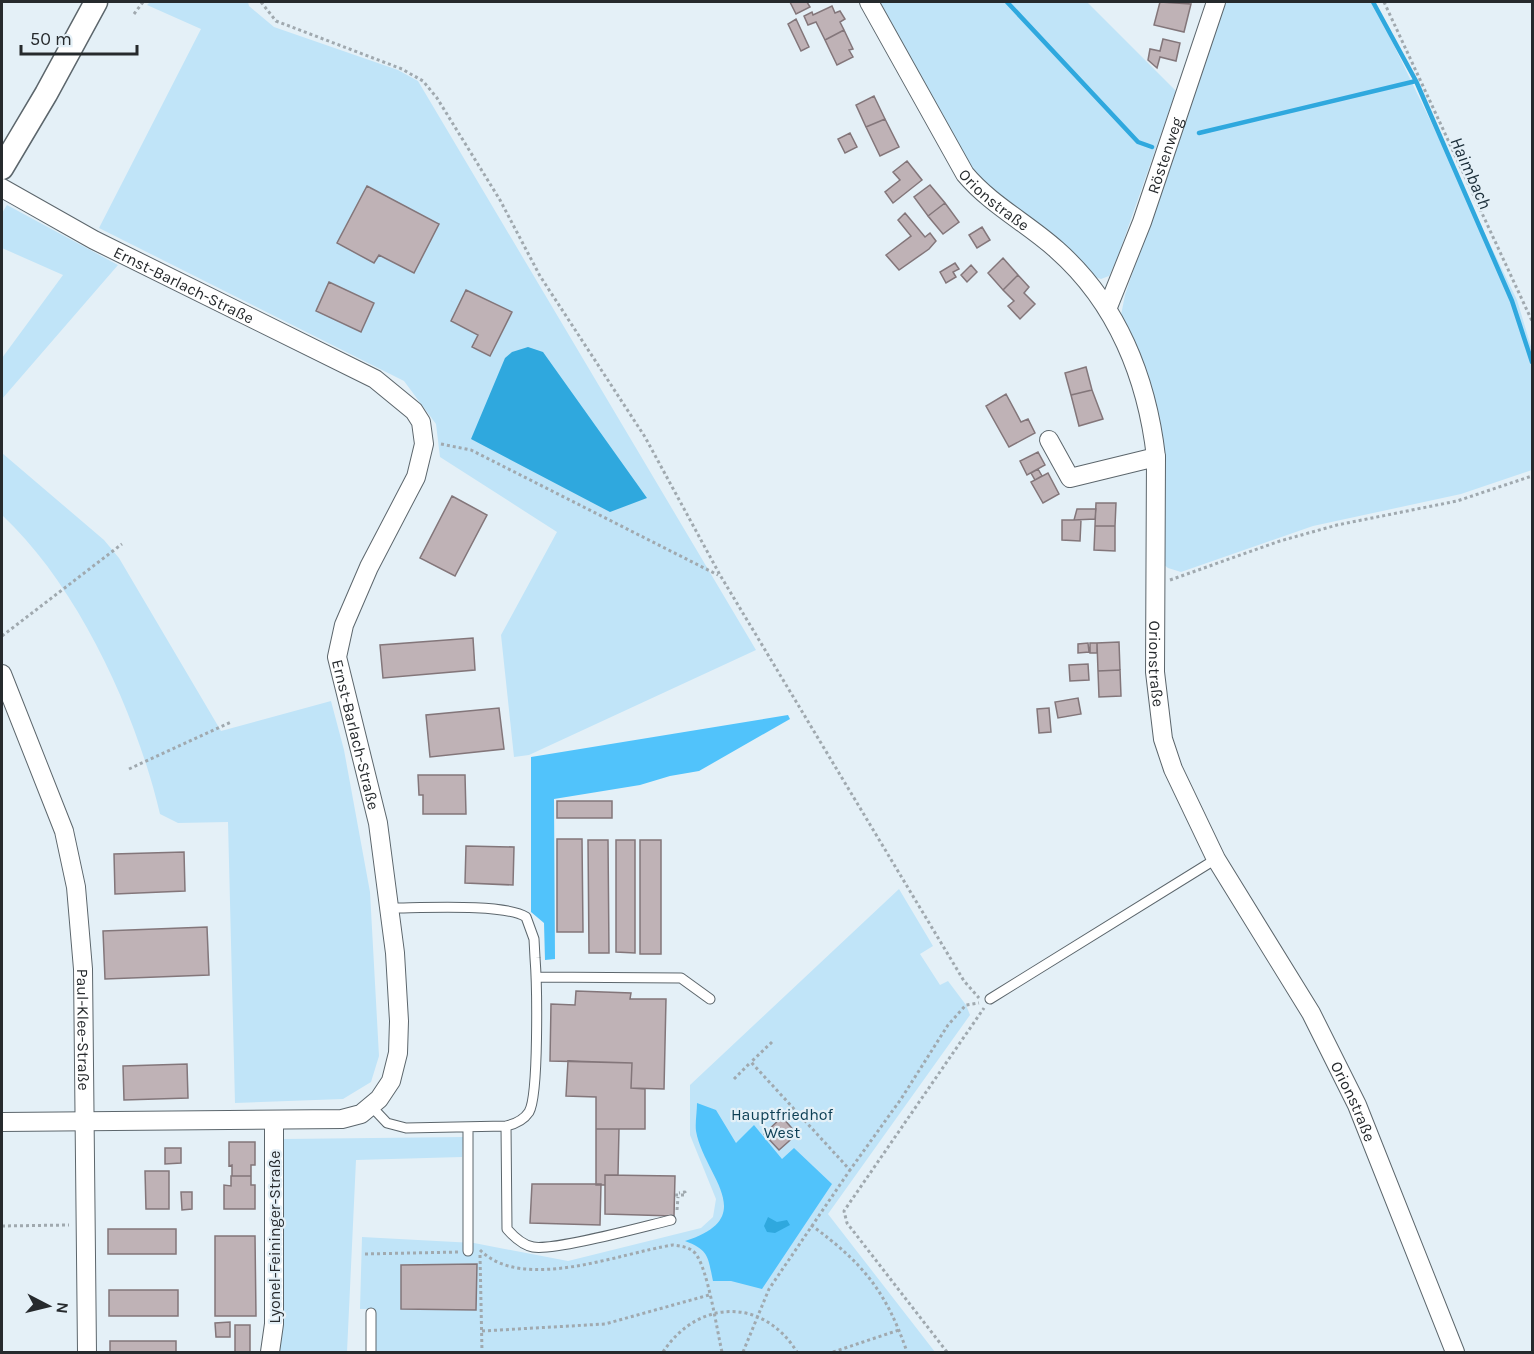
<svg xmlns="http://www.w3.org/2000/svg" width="1534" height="1354" viewBox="0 0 1534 1354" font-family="Karla,sans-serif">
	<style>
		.green { fill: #c0e4f8 }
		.forest { fill: #51c3fb }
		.water { fill: #2fa8de }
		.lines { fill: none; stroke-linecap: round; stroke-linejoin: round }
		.stream { stroke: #2fa8de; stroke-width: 4.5 }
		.building { fill: #bfb2b6; stroke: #83767a; stroke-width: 1.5 }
		.service-casing { stroke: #5c666c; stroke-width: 11 }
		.minor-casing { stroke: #5c666c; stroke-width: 20 }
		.tertiary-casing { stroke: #5c666c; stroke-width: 25 }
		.path { stroke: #a0a9af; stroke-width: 3; stroke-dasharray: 3 3; stroke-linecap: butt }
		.service { stroke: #fff; stroke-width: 9 }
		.minor { stroke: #fff; stroke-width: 18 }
		.tertiary { stroke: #fff; stroke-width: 22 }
		.labels { text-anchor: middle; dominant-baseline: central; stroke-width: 4.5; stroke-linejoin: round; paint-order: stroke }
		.street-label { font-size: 16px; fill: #262a2d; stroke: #e4f0f7 }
		.park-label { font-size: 16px; fill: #0c3e54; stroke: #e4f0f7 }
		.water-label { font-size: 18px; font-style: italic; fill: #1a2d38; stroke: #e4f0f7 }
	</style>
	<rect width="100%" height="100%" fill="#e4f0f7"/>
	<path class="green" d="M150 2H248L249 6 274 27 398 70 418 81 756 650 529 755 514 757 501 635 557 532 440 457 436 424 404 381 99 228 201 29 147 5Z
		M877 2H1087L1176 91 1117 259 1109 276 1101 279 1092 276 971 172Z
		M1224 2H1373L1517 300 1532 350V470L1461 494 1313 526 1181 572 1168 568 1163 564 1154 402 1121 315 1125 295Z
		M7 205 118 265 2 399V358L63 275 2 248V213Z
		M2 453 104 540 119 558 221 731 331 701 344 750 370 892 379 1056 371 1082 343 1099 235 1103 228 822 178 823 160 814C136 712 78 586 2 515Z
		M899 889 933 946 920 954 940 985 948 981 966 1005 970 1015 828 1214 935 1352H375V1309H360L362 1237 474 1243 568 1261 701 1228 713 1217 716 1199 690 1135V1085Z
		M463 1137 462 1157 356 1160 347 1352H278L284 1289 283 1139Z"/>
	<path class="forest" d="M788 715 790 719 699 771 670 776 640 785 554 799 555 959 545 960 544 923 531 912V757Z
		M697 1103 716 1110 736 1143 754 1125 782 1159 794 1148 832 1184 762 1289 731 1281H713C708 1257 709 1250 685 1241 761 1217 704 1176 696 1131 695 1123 697 1112 697 1103Z"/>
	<path class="water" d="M528 347 543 352 647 498 610 512 471 439 505 358 512 352Z
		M768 1217 777 1222 787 1220 790 1225 775 1233 767 1232 764 1226Z"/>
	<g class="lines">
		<path class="stream" d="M1007 2 1138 142 1152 147
			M1373 2 1416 81 1512 301 1532 362
			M1199 133 1416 81"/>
	</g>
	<path class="building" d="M790 2H807L810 7 796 14Z
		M1160 2 1191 4 1184 32 1154 25Z
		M832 6 835 13 840 11 845 19 840 22 844 30 825 40 816 22 808 25 804 16 812 12 813 15Z
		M796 19 809 47 801 51 788 24Z
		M844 30 853 49 849 50 853 57 837 65 825 40Z
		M1163 39 1180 43 1176 61 1160 57 1157 68 1148 60 1150 49 1160 51Z
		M874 96 885 119 866 127 856 105Z
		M885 119 899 147 880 156 866 127Z
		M850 133 857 147 845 153 838 139Z
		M907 161 922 180 893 203 885 192 900 180 893 172Z
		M930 185 945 203 928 216 914 197Z
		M367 186 439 224 414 273 379 255 374 263 337 243Z
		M945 203 959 222 943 234 928 216Z
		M905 213 925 237 930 233 936 241 929 249 899 270 886 255 911 236 898 220Z
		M982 227 990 240 977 248 969 235Z
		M1003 258 1018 275 1003 290 988 273Z
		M955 263 959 269 953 272 956 277 946 283 940 272Z
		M971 265 977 272 967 282 961 275Z
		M1018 275 1029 287 1024 293 1035 304 1020 319 1008 306 1014 301 1003 290Z
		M329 282 374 303 361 332 316 311Z
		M466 290 512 312 490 356 472 347 478 335 451 321Z
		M1086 367 1092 390 1071 395 1065 373Z
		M1092 390 1103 419 1079 426 1071 395Z
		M1006 394 1021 422 1028 419 1035 433 1009 447 986 406Z
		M1038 452 1045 465 1027 475 1020 461Z
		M1038 469 1042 476 1035 480 1031 473Z
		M1048 473 1059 494 1043 503 1031 482Z
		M452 496 487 515 455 576 420 558Z
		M1096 503H1116L1115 526H1095Z
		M1077 509H1096L1095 519 1074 520Z
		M1062 520H1081L1080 541 1062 540Z
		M1095 526H1115V551L1094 550Z
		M473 638 475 670 383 678 380 645Z
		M1119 642 1120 670 1098 671 1097 643Z
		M1088 643 1089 652 1078 653V644Z
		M1090 643H1097V653H1090Z
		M1088 664 1089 680 1070 681 1069 665Z
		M1120 670 1121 696 1099 697 1098 671Z
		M1078 698 1081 714 1058 718 1055 702Z
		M499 708 504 749 430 757 426 715Z
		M1049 708 1051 732 1039 733 1037 709Z
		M418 775H465L466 814H423V795H419Z
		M557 801H612V818H557Z
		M557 839H582L583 932H557Z
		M588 840H608L609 953H589Z
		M616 840H635V953L616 952Z
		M640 840H661V954H640Z
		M466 846 514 847 513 885 465 883Z
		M184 852 185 891 115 894 114 854Z
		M207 927 209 975 105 979 103 931Z
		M576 991 631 993 630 999H666L664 1089 631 1088 632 1063 550 1061 551 1004 575 1005Z
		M568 1061 632 1063 631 1088 645 1089V1129H596V1097L566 1096Z
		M187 1064 188 1098 124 1100 123 1066Z
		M782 1117 797 1134 779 1150 764 1134Z
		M596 1129H619L618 1175H605V1185H596Z
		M229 1142H255V1165H251V1176H232V1165L229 1166Z
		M165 1148H181V1163L165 1164Z
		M145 1171H169V1209H146Z
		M605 1175 675 1176 674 1216 605 1214Z
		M231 1176H251V1185H255V1209H224V1185L231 1186Z
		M532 1184H601L600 1225 530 1223Z
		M181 1192H192V1209L182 1210Z
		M108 1229H176V1254H108Z
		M215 1236H255L256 1316H215Z
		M477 1264 476 1310 401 1309V1265Z
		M109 1290H178V1316H109Z
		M230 1322V1337H216L215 1323Z
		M235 1325H250V1352H235Z
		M110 1341H176V1352H110Z"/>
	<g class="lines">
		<g class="service-casing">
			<path id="service" d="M536 977 681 978 710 999
				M990 999 1216 859
				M371 1106 387 1123 406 1128 506 1126C515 1124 523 1121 529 1112 539 1095 537 983 535 958L534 939 526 917C505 903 419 908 391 908
				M506 1126 507 1229C514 1237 522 1245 533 1247 555 1251 645 1226 671 1220
				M468 1127V1251
				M371 1352V1313"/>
		</g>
		<g class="minor-casing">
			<g id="minor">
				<path id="s1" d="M869 2 965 174C991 205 1027 223 1057 250 1117 303 1147 378 1156 457L1155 672 1163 739 1173 769 1216 859 1311 1013 1357 1105 1455 1352"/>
				<path id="s2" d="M2 188 94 240 375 379 414 411 421 422 424 444 416 477 369 567 344 625 337 657 378 823 395 953 399 1021 398 1053 391 1081 379 1099 361 1114 342 1119 2 1122"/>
				<path id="s3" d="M1108 307 1142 222 1216 2"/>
				<path d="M1049 440 1070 478 1156 457"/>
				<path id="s4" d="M2 674 64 831 76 887 83 969 87 1352"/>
				<path d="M270 1352 274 1324V1121"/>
			</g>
		</g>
		<g class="tertiary-casing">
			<path id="tertiary" d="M2 168 46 94 96 2"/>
		</g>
		<path class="path" d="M261 2 276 21 402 69 423 81 437 98 500 200 540 276 645 437 720 575 964 981 979 998
			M1384 2 1532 321
			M134 14 143 2
			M441 444 471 450 718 575
			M1170 580 1280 541 1337 525 1457 501 1532 476
			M2 636 122 544
			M129 769 231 722
			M772 1042 751 1062 850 1170 901 1099 948 1025 966 1005 979 1003
			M734 1079 751 1062
			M675 1195H685V1192L679 1193
			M677 1210 678 1197
			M811 1225C863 1263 886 1291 907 1352
			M2 1226 69 1225
			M480 1250C523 1293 620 1253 673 1245 681 1246 689 1247 695 1253 708 1268 717 1331 722 1352
			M365 1254 459 1252
			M480 1255 482 1352
			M482 1331 605 1324 709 1295
			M663 1352C698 1299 763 1297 797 1352
			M743 1352 769 1289 850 1170
			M833 1352 899 1330
			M947 1352 847 1223 844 1211 984 1008"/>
		<use href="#service" class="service"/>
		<use href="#minor" class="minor"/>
		<use href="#tertiary" class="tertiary"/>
	</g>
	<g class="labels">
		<g class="street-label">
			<text stroke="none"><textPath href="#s3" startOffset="162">Röstenweg</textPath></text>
			<text stroke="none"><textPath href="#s1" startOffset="236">Orionstraße</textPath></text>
			<text stroke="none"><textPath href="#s2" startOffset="206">Ernst-Barlach-Straße</textPath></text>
			<text stroke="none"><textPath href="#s1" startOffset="758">Orionstraße</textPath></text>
			<text stroke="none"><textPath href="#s2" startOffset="816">Ernst-Barlach-Straße</textPath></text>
			<text stroke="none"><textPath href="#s4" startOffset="369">Paul-Klee-Straße</textPath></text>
			<text stroke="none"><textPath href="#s1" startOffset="1244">Orionstraße</textPath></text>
			<text transform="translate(274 1237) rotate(-90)">Lyonel-Feininger-Straße</text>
		</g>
		<g class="park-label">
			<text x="782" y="1114">Hauptfriedhof<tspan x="782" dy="18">West</tspan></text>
		</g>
		<g class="water-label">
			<text transform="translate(1471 173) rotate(66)">Haimbach</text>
		</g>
	</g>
	<rect width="1534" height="1354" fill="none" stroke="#262a2d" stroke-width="6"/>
	<g transform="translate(48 1306) rotate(97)" stroke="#e4f0f7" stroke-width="4.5" paint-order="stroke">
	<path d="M0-4.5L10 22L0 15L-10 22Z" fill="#262a2d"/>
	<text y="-9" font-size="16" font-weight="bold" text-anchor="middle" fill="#262a2d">N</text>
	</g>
	<path d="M21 45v9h116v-9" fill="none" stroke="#262a2d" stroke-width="3"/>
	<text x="30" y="45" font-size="18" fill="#262a2d" stroke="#e4f0f7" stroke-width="4.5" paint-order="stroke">50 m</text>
</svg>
